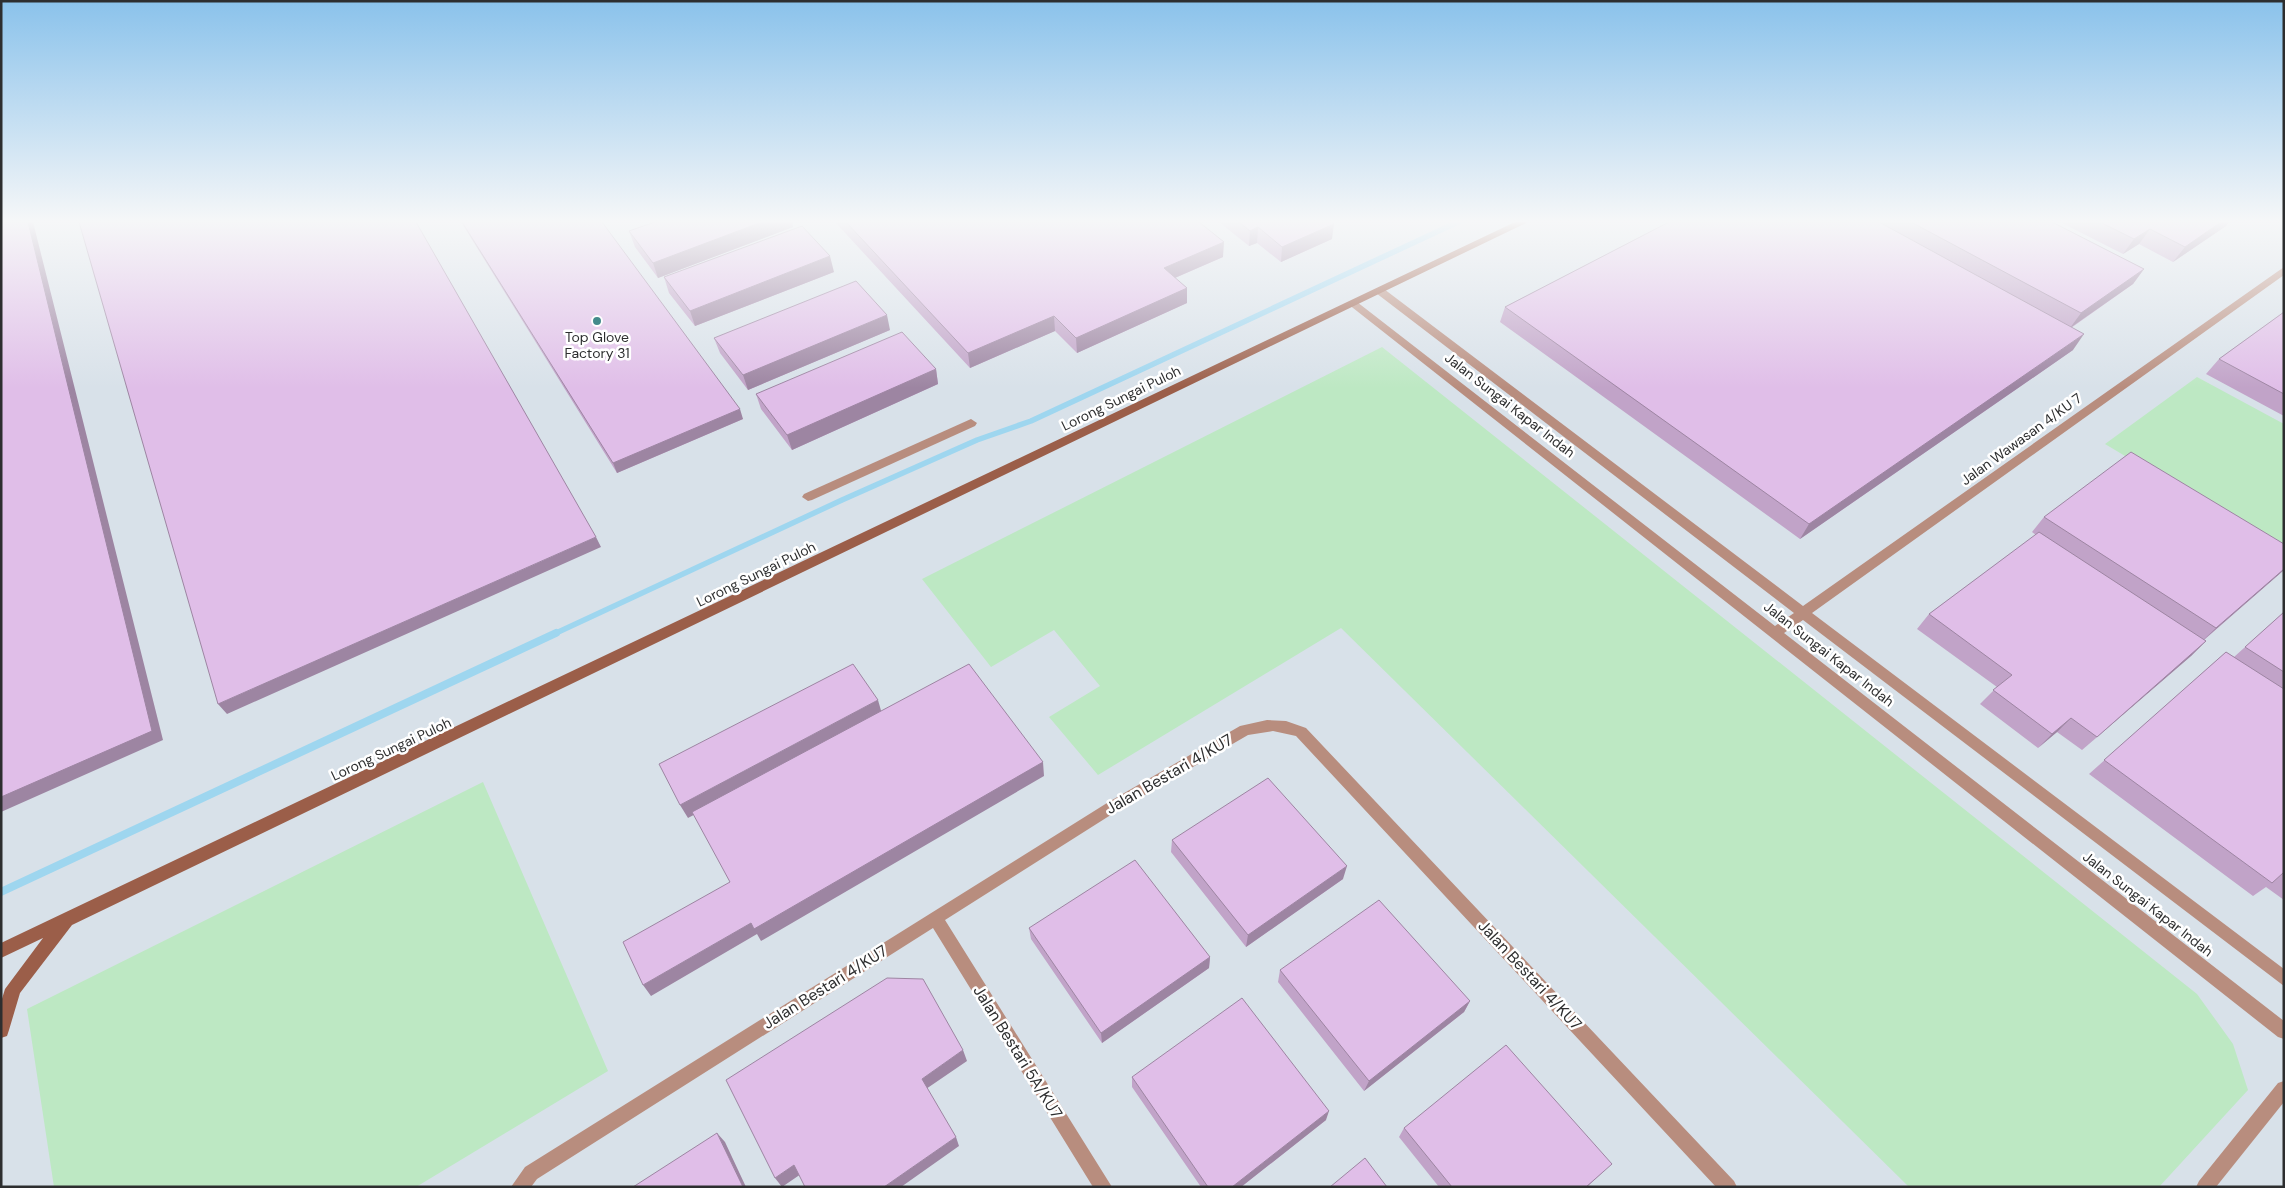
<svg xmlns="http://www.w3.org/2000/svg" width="2285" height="1188" viewBox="0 0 2285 1188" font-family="'DM Sans',sans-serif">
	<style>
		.built { fill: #d8e1e9 }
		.green { fill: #bde8c3 }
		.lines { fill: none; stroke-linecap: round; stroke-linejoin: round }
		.stream-far1 { stroke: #9ed6ef; stroke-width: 5.5 }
		.stream { stroke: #9ed6ef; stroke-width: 8 }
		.lane { fill: #b88d7e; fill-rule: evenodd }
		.street { fill: #b88d7e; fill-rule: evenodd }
		.secondary { fill: #9b5e49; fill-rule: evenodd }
		.wall { fill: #c1a3c8 }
		.shaded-wall { fill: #9d85a2 }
		.building { fill: #e0bee8; stroke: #9d85a2 }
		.poi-dot { fill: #438b8b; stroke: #fff; stroke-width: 2 }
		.labels { text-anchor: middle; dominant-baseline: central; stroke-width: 5; stroke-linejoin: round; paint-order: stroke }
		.poi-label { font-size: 14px; fill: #2d2e2f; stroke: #fff }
		.street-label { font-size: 14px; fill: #2d2e2f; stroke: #fff }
		.near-street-label { font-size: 16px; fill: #2d2e2f; stroke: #fff }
	</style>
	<rect width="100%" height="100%" fill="#eaedef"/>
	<path class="built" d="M1 222H2284V1187H1Z"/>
	<path class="green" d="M1382 347 2197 994 2233 1044 2248 1090 2159 1187H1909L1341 628 1098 775 1049 717 1100 686 1054 630 991 667 922 579Z
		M2197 377 2284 424V551L2105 444Z
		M483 782 608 1071 416 1187H54L27 1009Z"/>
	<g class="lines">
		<path class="stream-far1" d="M554 634 842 500 977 440 1031 421 1458 222"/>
		<path class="stream" d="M1 892 556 633"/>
		<path class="lane" d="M971 419 977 423 975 426 812 500 808 501 802 497 804 494Z"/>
		<path class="street" d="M2284 267V275L1812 613 2284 969V986L1803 620 1784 633 2284 1021V1039L2278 1037 1348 304 1349 302H1357L1775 626 1794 613 1376 293V289H1384L1803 606Z
			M1267 720 1286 721 1306 728 1734 1181 1737 1187H1716L1296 736 1273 731 1248 735 1117 811 945 920 1112 1187H1093L933 928 537 1179 531 1187H511L525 1167 1107 803 1240 726Z
			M2284 1081V1102L2216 1187H2196L2199 1181 2278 1083Z"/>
		<path class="secondary" d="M1515 222H1528L72 925 20 993 9 1030 7 1036 1 1038V1002L5 989 43 938 1 958V943Z"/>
	</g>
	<path class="wall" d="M461 222H602L743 419 617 473Z
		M655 222H792L793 227 658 278 635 247 629 231Z
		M835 222H1199L1223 257 1175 278 1187 288V303L1077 353 1055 331 970 368Z
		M1219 222H1332V239L1281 262 1257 243 1249 246Z
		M1669 222H2052L2144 269 2133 284 2071 328 2073 350 1800 539 1500 322 1505 307Z
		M2060 222H2229L2226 226 2173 262 2139 244 2123 254Z
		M834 272 695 326 669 293 664 277Z
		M2284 312V416L2206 374 2219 359Z
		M890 330 748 390 720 353 714 338Z
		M936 369 938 384 792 450 761 409 756 394Z
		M2044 517 2284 544V570L2204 640 2206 641 2191 656 2082 750 2057 732 2038 748 1980 704 1997 687 1917 629 1929 614 2036 535 2032 532Z
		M2284 612V900L2266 887 2253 896 2089 774 2226 652 2234 657Z
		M1172 840 1343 879 1246 947 1171 852Z
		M1029 928 1210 957 1209 968 1102 1043 1031 939Z
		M1280 970 1470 1001 1464 1012 1364 1091 1278 982Z
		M1132 1077 1326 1120 1241 1187H1201L1132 1087Z
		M1404 1128 1602 1173 1587 1187H1439L1399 1137Z"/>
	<path class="shaded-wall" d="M28 222H33L163 740 1 812V797Z
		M762 222H792L793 227 658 278 653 263Z
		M2221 222H2229L2226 226 2173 262 2185 247Z
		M1334 224 1332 239 1281 262 1282 247Z
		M1258 227 1257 243 1249 246 1250 231Z
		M2150 229 2139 244 2123 254 2134 239Z
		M1224 242 1223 257 1163 283 1164 268Z
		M830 256 834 272 695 326 690 311Z
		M2144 269 2133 284 2070 328 2081 313Z
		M1187 288V303L1077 353 1076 338Z
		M887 315 890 330 748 390 743 375Z
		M1054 316 1055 331 970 368 968 353Z
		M2084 334 2073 350 1800 539 1809 524Z
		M936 369 938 384 792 450 787 435Z
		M740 409 743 419 617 473 613 463Z
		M596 537 601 547 227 714 218 704Z
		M2284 569V570L2200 643 2216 628Z
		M2206 641 2191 656 2082 750 2097 737Z
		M878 700 882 714 688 818 680 805Z
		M2071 718 2057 732 2038 748 2052 734Z
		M1043 762 1044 776 761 941 757 934 651 996 643 985 751 923Z
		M1347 866 1343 879 1246 947 1248 935Z
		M1210 957 1209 968 1102 1043 1101 1033Z
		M1470 1001 1464 1012 1364 1091 1369 1081Z
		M963 1050 967 1061 926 1089 922 1079Z
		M1329 1111 1326 1120 1241 1187H1232Z
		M717 1133 725 1142 746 1187H743Z
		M956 1137 959 1146 901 1187H884Z
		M794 1165 801 1174 782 1187 775 1178Z"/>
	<path class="building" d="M1 222H28L152 731 1 797Z
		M79 222H416L596 537 218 704Z
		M462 222H602L740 409 613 463Z
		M655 222H762L653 263 629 231Z
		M846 222H1199L1224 242 1164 268 1187 288 1076 338 1054 316 968 353Z
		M1239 222H1332L1334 224 1282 247 1258 227 1250 231Z
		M1669 222H1879L2084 334 1809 524 1505 307Z
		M1911 222H2052L2144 269 2081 313Z
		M2100 222H2221L2185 247 2150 229 2134 239Z
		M802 226 830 256 690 311 664 277Z
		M856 281 887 315 743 375 714 338Z
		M2284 312V394L2219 359Z
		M902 332 936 369 787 435 756 394Z
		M2131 452 2284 544V569L2216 628 2044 517Z
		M2039 532 2206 641 2097 737 2071 718 2052 734 1993 690 2012 675 1929 614Z
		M2284 612V672L2245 647Z
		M2226 652 2284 689V873H2283L2272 883 2104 760Z
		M853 664 878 700 680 805 659 764Z
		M969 664 1043 762 754 929 751 923 643 985 623 942 730 882 692 812Z
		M1268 778 1347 866 1248 935 1172 840Z
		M1135 860 1210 957 1101 1033 1029 928Z
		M1379 900 1470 1001 1369 1081 1280 970Z
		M887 978 923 979 963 1050 922 1079 956 1137 884 1187H805L794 1165 775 1178 726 1080Z
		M1242 998 1329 1111 1232 1187H1208L1132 1077Z
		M1506 1045 1612 1164 1586 1187H1452L1404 1128Z
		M717 1133 743 1187H633Z
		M1365 1158 1387 1187H1330Z"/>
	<linearGradient id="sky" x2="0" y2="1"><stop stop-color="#8ac2eb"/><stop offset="0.57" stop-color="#f6f7f8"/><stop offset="1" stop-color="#f6f7f8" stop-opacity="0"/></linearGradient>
	<rect width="2285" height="388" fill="url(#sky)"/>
	<circle class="poi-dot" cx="597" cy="321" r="5"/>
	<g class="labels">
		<g class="poi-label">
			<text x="597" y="337">Top Glove<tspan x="597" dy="16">Factory 31</tspan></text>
		</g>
		<g class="street-label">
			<text transform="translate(1121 398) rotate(-26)">Lorong Sungai Puloh</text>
			<text transform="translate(1510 405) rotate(38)">Jalan Sungai Kapar Indah</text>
			<text transform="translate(2021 439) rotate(-36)">Jalan Wawasan 4/KU 7</text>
			<text transform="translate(756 574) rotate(-26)">Lorong Sungai Puloh</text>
			<text transform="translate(1829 654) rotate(38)">Jalan Sungai Kapar Indah</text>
			<text transform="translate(391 749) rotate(-25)">Lorong Sungai Puloh</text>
			<text transform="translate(2148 904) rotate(38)">Jalan Sungai Kapar Indah</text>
		</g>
		<g class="near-street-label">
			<text transform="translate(1169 774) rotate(-30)">Jalan Bestari 4/KU7</text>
			<text transform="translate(1530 975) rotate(47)">Jalan Bestari 4/KU7</text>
			<text transform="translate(825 987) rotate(-32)">Jalan Bestari 4/KU7</text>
			<text transform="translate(1018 1052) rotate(58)">Jalan Bestari 5A/KU7</text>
		</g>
	</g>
	<rect width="2285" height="1188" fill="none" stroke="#2d2e2f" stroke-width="5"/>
</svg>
